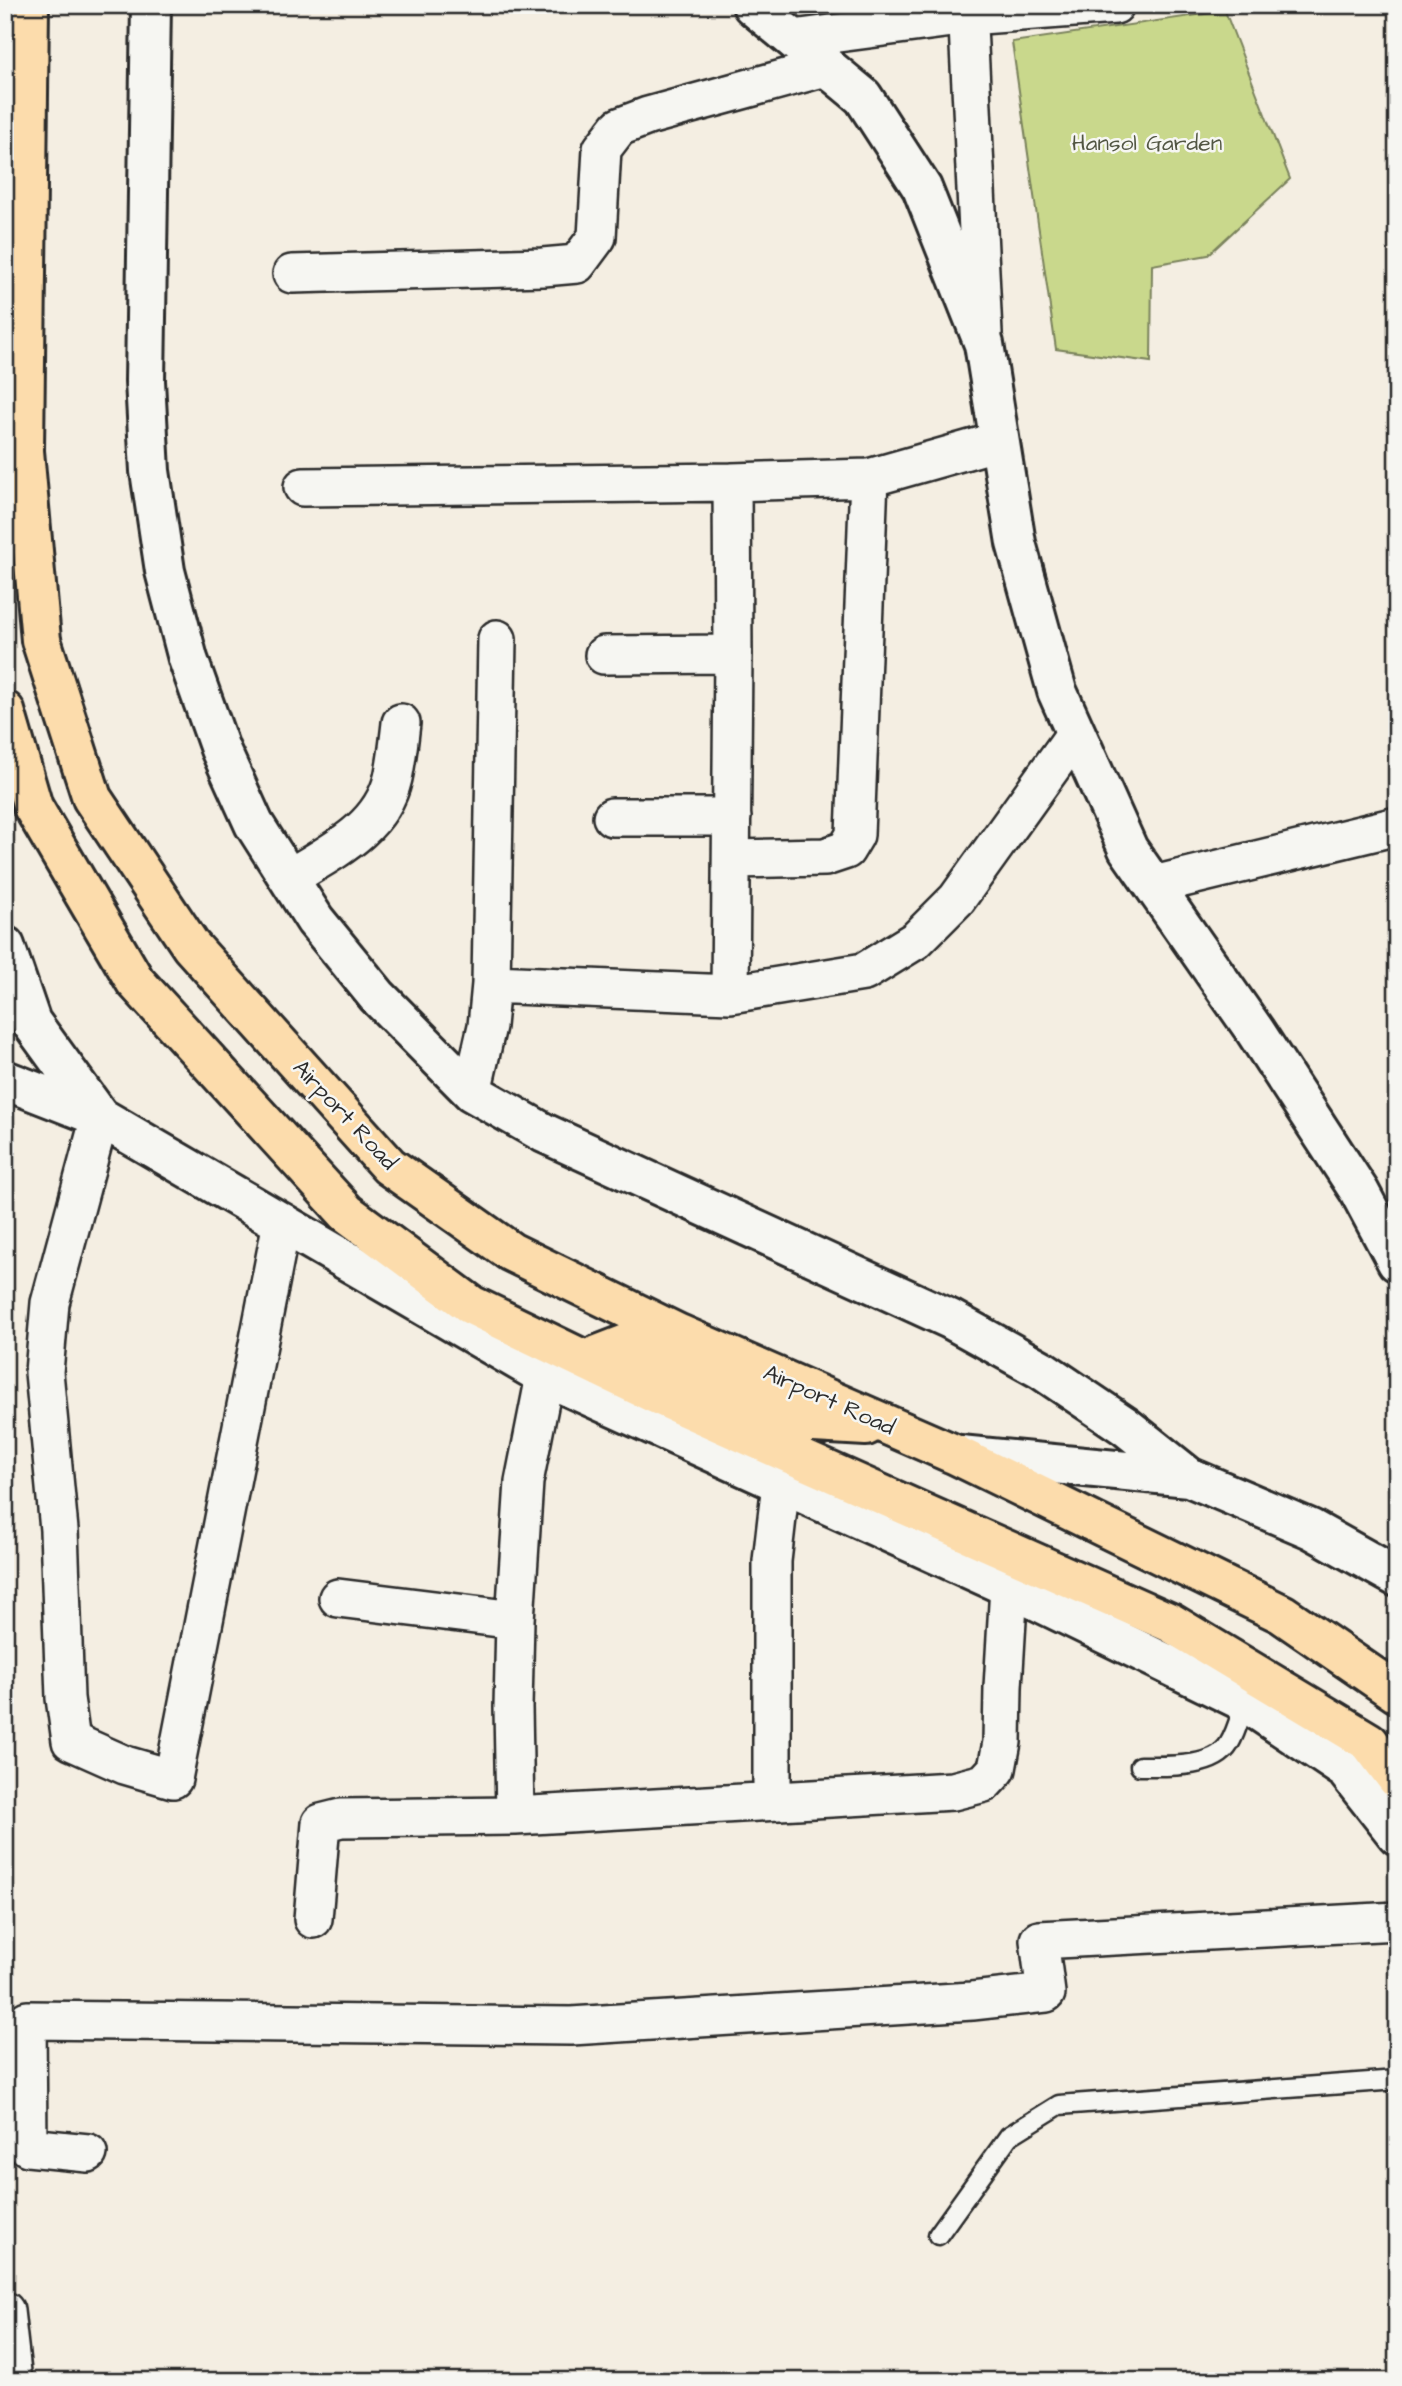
<svg xmlns="http://www.w3.org/2000/svg" width="1402" height="2386" font-family="'Architects Daughter',sans-serif">
	<style>
		.garden { fill: #c9d88c; stroke: #7a825c; stroke-width: 2 }
		.lines { fill: none; stroke-linecap: round; stroke-linejoin: round }
		.lane-casing { stroke: #2b2b2b; stroke-width: 23 }
		.street-casing { stroke: #2b2b2b; stroke-width: 42 }
		.secondary-casing { stroke: #2b2b2b; stroke-width: 44 }
		.primary-casing { stroke: #2b2b2b; stroke-width: 44 }
		.lane { stroke: #f6f6f2; stroke-width: 18 }
		.street { stroke: #f6f6f2; stroke-width: 37 }
		.secondary { stroke: #f6f6f2; stroke-width: 38 }
		.primary { stroke: #fcdcac; stroke-width: 38 }
		.labels { text-anchor: middle; dominant-baseline: central; stroke-width: 5; stroke-linejoin: round; paint-order: stroke }
		.park-label { font-size: 23px; fill: #525643; stroke: #f6f6f2 }
		.street-label { font-size: 23px; fill: #2b2b2b; stroke: #f6f6f2 }
	</style>
	<rect width="100%" height="100%" fill="#f4eee2"/>
	<filter id="ink" filterUnits="userSpaceOnUse"><feTurbulence type="fractalNoise" baseFrequency=".0143" numOctaves="2"/><feDisplacementMap in="SourceGraphic" scale="14" xChannelSelector="R" yChannelSelector="G"/><feConvolveMatrix kernelMatrix="1 2 1 2 8 2 1 2 1" color-interpolation-filters="sRGB"/></filter>
	<g filter="url(#ink)">
		<path class="garden" d="M1225,11L1290,179L1208,255L1152,265L1151,362L1056,349L1012,42Z"/>
		<g class="lines">
			<defs>
				<path id="lane" d="M1140,1766C1165,1766 1214,1769 1229,1744C1237,1731 1240,1716 1245,1702
					M938,2235L1009,2136L1059,2105L1397,2080"/>
				<path id="street" d="M967,5L983,333
					M793,39L967,16L1115,5
					M292,274L543,267L577,264L597,237L602,149L619,127L648,116L826,67
					M303,487L732,482
					M604,655L733,654
					M612,817H732
					M732,859L825,857L846,850L855,835L869,478
					M289,878C329,853 381,830 393,778C397,760 399,741 401,723
					M1154,885L1397,826
					M491,984L730,994L864,972L916,940L957,899L1076,733
					M730,994L733,654L732,482L869,478L999,441
					M472,1092L487,1026L491,984L497,639
					M100,1117L50,1303L44,1372L59,1530L65,1698L71,1741L125,1765L173,1779L282,1222
					M338,1598L515,1620
					M772,1801V1561L781,1483
					M515,1816L513,1707L515,1620L524,1482L545,1376
					M313,1919L321,1823L341,1818L515,1816L953,1791L984,1783L997,1769L1002,1742L1003,1687L1009,1587
					M88,2153L28,2147L27,2020L571,2026L972,2001L1046,1993L1039,1940L1397,1921
					M5,2311L13,2381"/>
				<path id="secondary" d="M151,5L145,381L150,471L165,571L188,659L220,749L254,824L315,920L377,996L472,1092L544,1133L950,1319L1042,1370L1125,1426L1189,1477
					M752,5L863,97L922,188L984,344L1016,543L1057,691L1128,849L1255,1031L1359,1191L1397,1262
					M5,946L31,1022L100,1117
					M5,1080L100,1117L545,1376L1009,1587L1245,1702L1345,1769L1397,1835
					M960,1455L1189,1477L1311,1529L1397,1577"/>
				<path id="primary" d="M29,5L24,451L41,640L92,798L191,946L389,1166L511,1252L679,1334L954,1454L1282,1614L1397,1693
					M5,711L33,807L135,981L347,1213L471,1305L653,1393L1171,1623L1369,1742L1397,1779
					M585,1360L629,1343L797,1422L866,1426"/>
			</defs>
			<use href="#lane" class="lane-casing"/>
			<use href="#street" class="street-casing"/>
			<use href="#secondary" class="secondary-casing"/>
			<use href="#primary" class="primary-casing"/>
			<use href="#lane" class="lane"/>
			<use href="#street" class="street"/>
			<use href="#secondary" class="secondary"/>
			<use href="#primary" class="primary"/>
		</g>
	</g>
	<g class="labels">
		<g class="park-label">
			<text x="1147" y="143">Hansol Garden</text>
		</g>
		<g class="street-label">
			<text transform="translate(345 1115) rotate(47)">Airport Road</text>
			<text transform="translate(829 1400) rotate(24)">Airport Road</text>
		</g>
	</g>
	<rect width="1402" height="2386" fill="none" stroke="#f6f6f2" stroke-width="28"/>
	<rect x="14" y="14" width="1374" height="2358" fill="none" stroke="#2b2b2b" stroke-width="2.5" filter="url(#ink)"/>
</svg>
